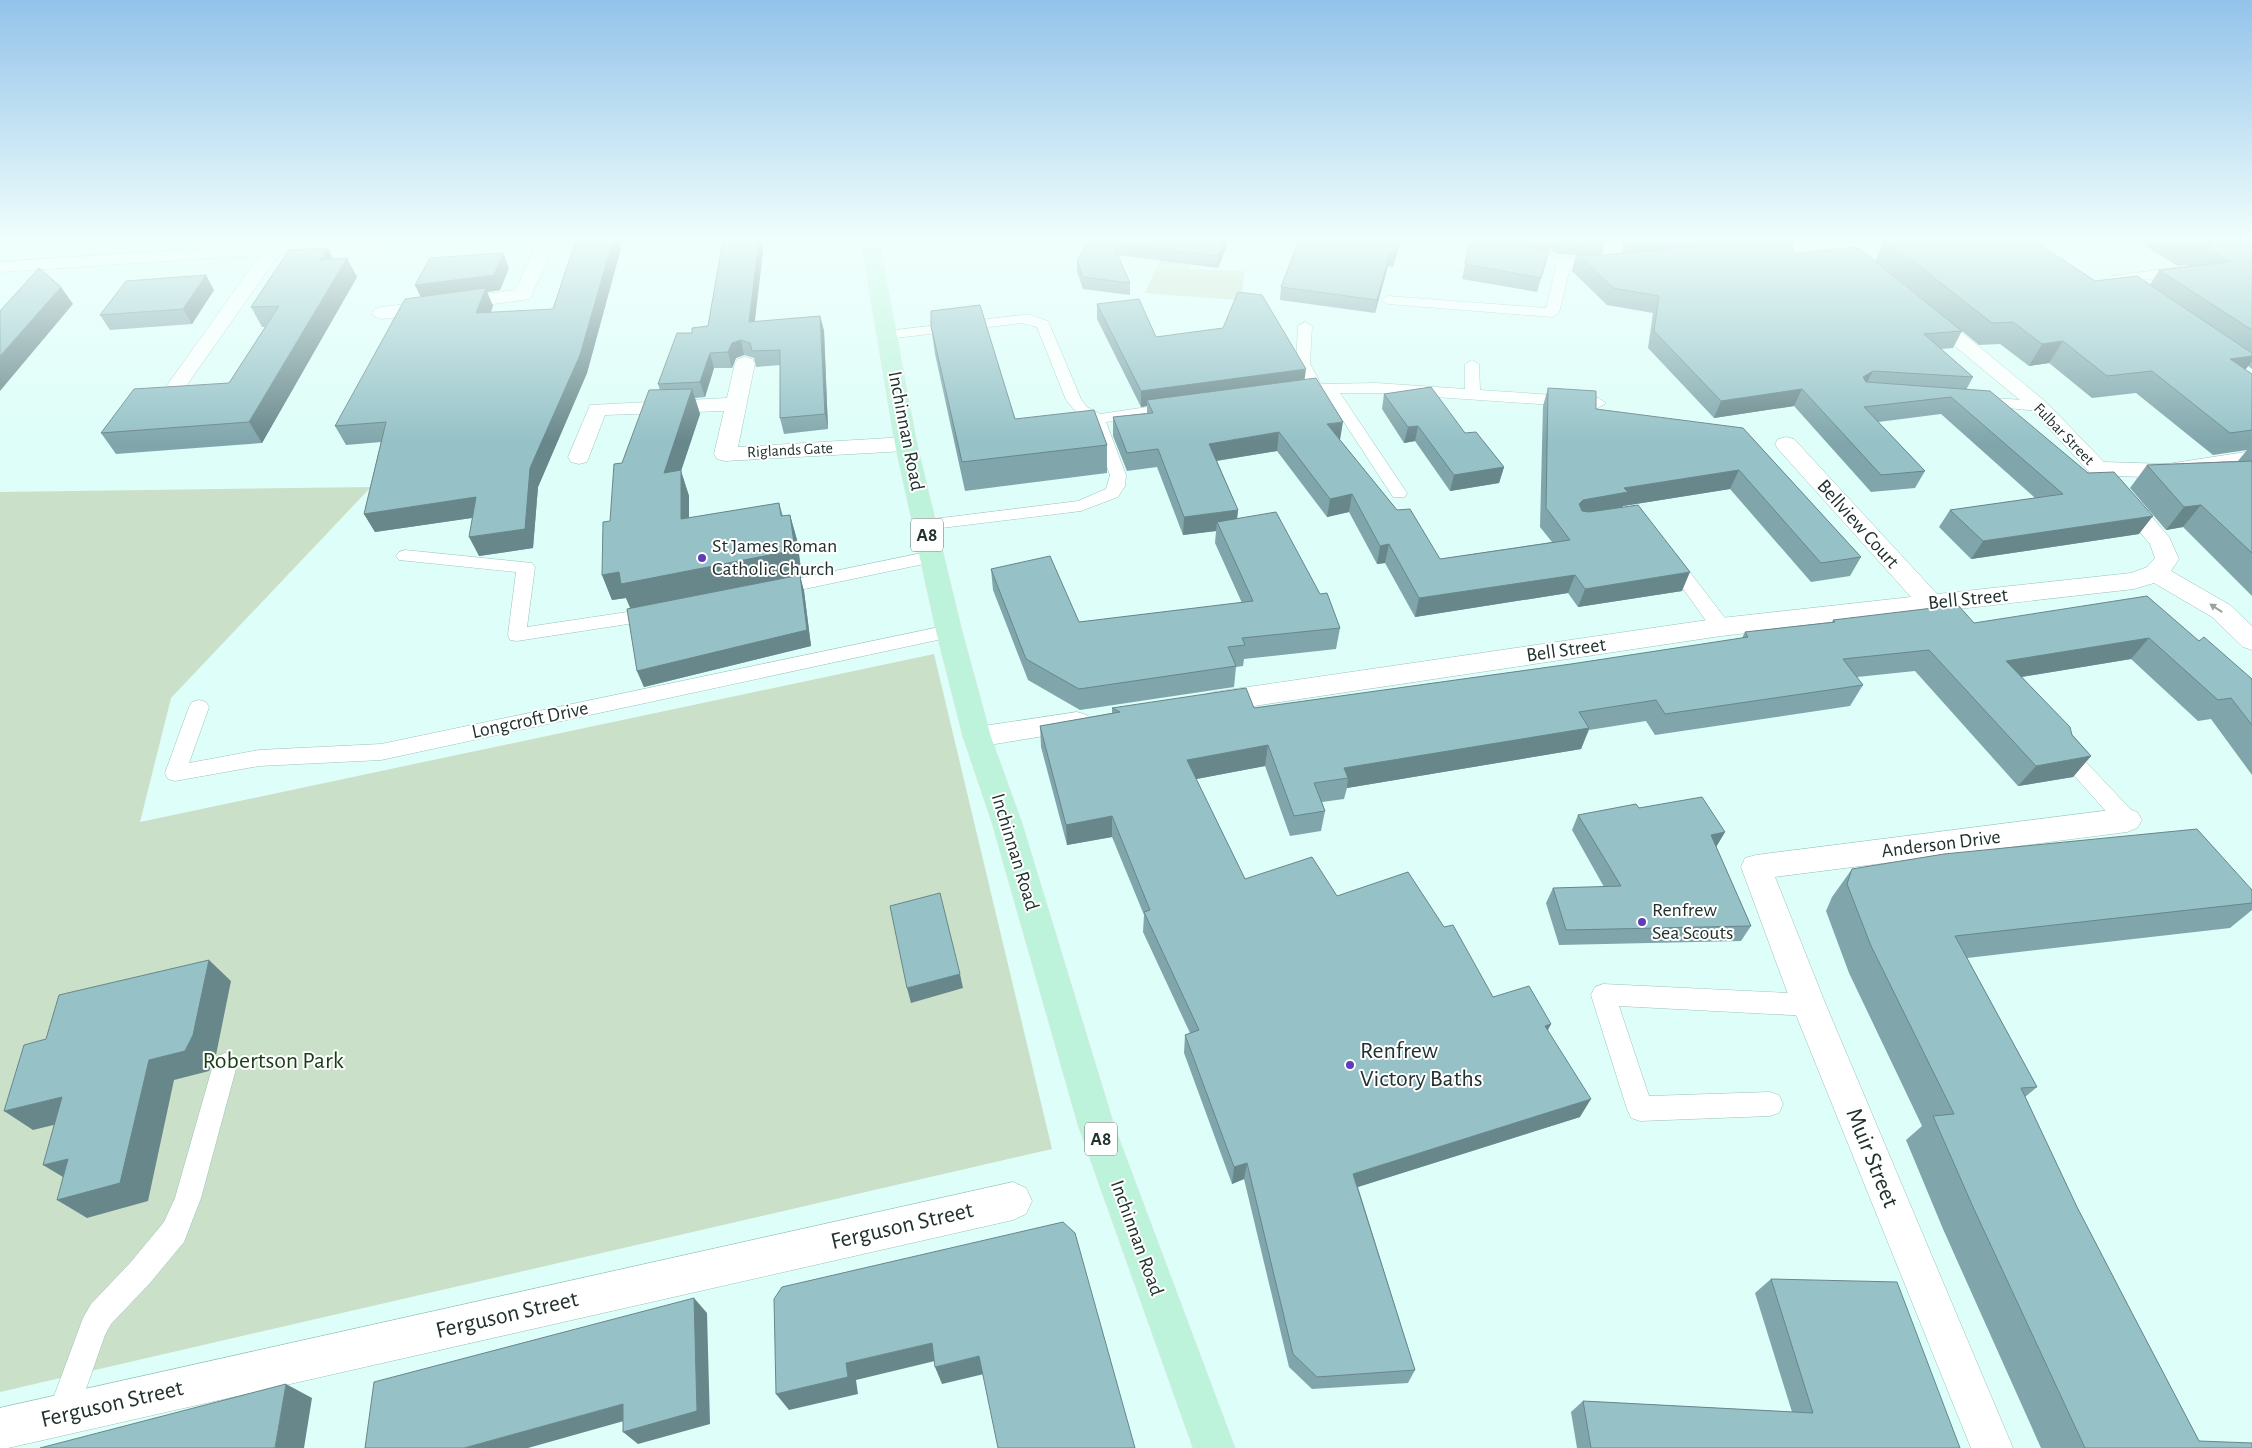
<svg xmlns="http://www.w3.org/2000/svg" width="2252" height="1448" font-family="'Alegreya Sans',sans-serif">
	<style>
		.green { fill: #cbe0c9 }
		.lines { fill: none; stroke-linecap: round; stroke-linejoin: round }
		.service-casing { stroke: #9bc2bc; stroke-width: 1 }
		.minor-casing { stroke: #9bc2bc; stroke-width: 1 }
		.primary-casing { stroke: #e4e6e6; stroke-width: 1 }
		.service { fill: #fff; fill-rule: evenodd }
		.minor { fill: #fff; fill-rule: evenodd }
		.primary { fill: #bef3db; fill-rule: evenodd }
		.wall { fill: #80a6ab }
		.shaded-wall { fill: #68878b }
		.building { fill: #95c1c7; stroke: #68878b }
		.oneway { fill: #9ba2a1 }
		.poi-dot { fill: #5d3eb6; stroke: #fff; stroke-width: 2 }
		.labels { text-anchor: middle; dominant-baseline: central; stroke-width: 4; stroke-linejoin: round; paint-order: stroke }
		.far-street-label { font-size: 16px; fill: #21312e; stroke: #fff }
		.shield { fill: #fff; stroke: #646f6d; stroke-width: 1 }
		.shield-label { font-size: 19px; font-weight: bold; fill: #21312e }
		.street-label { font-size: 20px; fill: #21312e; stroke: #fff }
		.poi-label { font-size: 20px; fill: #21312e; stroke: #fff; text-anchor: start }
		.near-poi-label { font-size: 24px; fill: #21312e; stroke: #fff; text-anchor: start }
		.near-park-label { font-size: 24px; fill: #183e18; stroke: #fff }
		.near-street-label { font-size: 24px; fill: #21312e; stroke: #fff }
	</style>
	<rect width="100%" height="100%" fill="#defef9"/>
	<path class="green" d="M1160,260L1190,263L1189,269L1244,271L1242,296L1236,300L1145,293Z
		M371,487L171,698L140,822L934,654L1052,1149L0,1392V492Z"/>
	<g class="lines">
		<defs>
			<path id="service" d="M1564,259L1571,263L1559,313L1552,317L1388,304L1381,300L1388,296L1546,308L1557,263Z
				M2182,267L2189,271L2187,274L2112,284L2105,280L2112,276Z
				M1022,315H1030L1048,321L1081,399L1087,407L1100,414L1174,403L1182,408L1174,413L1106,422L1126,475L1125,486L1118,497L1081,511L925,530L919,529L916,525L919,521L925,520L1078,501L1106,489L1110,475L1090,421L1077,413L1066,400L1037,327L1022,323L887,339L880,335L887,331Z
				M1305,322L1312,326L1310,364L1321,384L1376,383L1465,389V364L1472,360L1479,364L1480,390L1598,398L1606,403L1598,408L1376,393H1340L1407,493L1405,497H1393L1325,393L1295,397L1287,392L1290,389L1307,386L1296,364L1298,326Z
				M1978,397L2039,401L2047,406L2039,411L1973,405L1970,402L1973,399Z
				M405,550L532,563L535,567L527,627L654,608L661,610L663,614L661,618L654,620L517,641L510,640L508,635L516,572L399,560L396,556L399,552Z
				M932,551L938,553L941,557L938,561L776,595L770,593L767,589L770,585L776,583Z
				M1670,552L1676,554L1728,622L1730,627L1728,632L1721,633L1714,632L1664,562L1661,558L1664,554Z
				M949,625L956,626L958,631L956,636L381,760L259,766L175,781L168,779L165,773L189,707L192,702L199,700L206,702L209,707L189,763L259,750L381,744Z
				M2063,742L2070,745L2135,814L2138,820L2135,826L2127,829L2119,826L2056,755L2053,750L2056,745Z
				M1603,984L1809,994L1818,997L1821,1005L1818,1013L1809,1016L1619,1006L1649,1096L1770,1092L1779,1095L1783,1104L1779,1113L1770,1116L1640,1121L1631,1118L1627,1109L1591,995L1595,987Z
				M225,1053L234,1057L237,1065L201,1198L184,1242L150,1283L111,1324L105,1335L73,1426L62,1430L51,1426L47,1415L83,1318L91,1304L130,1263L164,1222L175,1198L213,1065L216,1057Z"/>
			<path id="minor" d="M325,240H422L419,244L413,245L279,254L182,392L175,394L168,392L165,388L260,255L0,272V262Z
				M538,240H556L530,299L382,319L375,317L372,313L375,309L382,307L516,290Z
				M1436,240H1475L1564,258H1603V240H1621V264L1618,268L1612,269L1564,268L1445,245L1439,244Z
				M1799,240H1847L1883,271L1881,275H1867L1834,248L1756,255L1750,254L1747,250L1750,246L1756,245Z
				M1929,309L1936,311L2046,402L2104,462L2167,464L2252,451V465L2167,478L2117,476L2169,537L2179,559L2171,571L2230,605L2252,626V650L2243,647L2212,617L2154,583L2134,589L1721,636L1214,712L1204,709L1200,702L1204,695L1214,692L1721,618L1911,597L1778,449L1775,444L1778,439L1786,437L1794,439L1937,594L2131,573L2147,567L2155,558L2150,544L2090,473L2032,410L1922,319L1919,315L1922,311Z
				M745,357L752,359L755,363L738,447L906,437L914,439L917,444L914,449L906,451L725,461L717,459L714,454L724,411L605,415L587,462L579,464L571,462L568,457L590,405L727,398L735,363L738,359Z
				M1077,712L1087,715L1091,722L1087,729L977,747L967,744L963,737L967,730L977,727Z
				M2127,808L2137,812L2142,820L2137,828L2127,832L1775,877L1826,1005L2013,1448H1971L1792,1005L1741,867L1745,858L1756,855Z
				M1013,1182L1026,1188L1032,1201L1026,1214L1013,1220L8,1448H0V1408Z"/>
			<path id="primary" d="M861,240H879L917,444L962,631L991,737L1022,823L1114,1125L1235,1448H1193L1078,1125L992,823L963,737L936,631L895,444Z"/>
		</defs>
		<use href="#service" class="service-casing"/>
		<use href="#minor" class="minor-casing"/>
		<use href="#primary" class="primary-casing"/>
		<use href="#service" class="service"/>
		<use href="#minor" class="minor"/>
		<use href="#primary" class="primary"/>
	</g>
	<path class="wall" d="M576,240H619L621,248L587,373L538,487L533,548L479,556L472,518L375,532L364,514L381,442L346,445L335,426L421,297L415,285L509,268L500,290L487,292L493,306L491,312L553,309Z
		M723,240H760L763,252L754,322L820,316L824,331L828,429L784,434L780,418V365L756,367L754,358L744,355L736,358L732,368H714L705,397L695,398L700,414L681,471L689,496V518L779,503L783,516L790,515L797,540L802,576H800L804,591L811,646L644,687L637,671L630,608L626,598L612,600L602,575L610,521L622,463L660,390L658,384L692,333L708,326Z
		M1089,240H1229L1218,268L1118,255L1130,283V295L1083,289L1077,272V261Z
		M1299,240H1400L1393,267L1388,266L1375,313L1280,300L1281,287Z
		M1470,240H1605L1602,255L1623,253L1622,240H1792L1794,254L1925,301L1875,261L1883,243L1880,240H2033L2095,281L2150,285L2159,270L2190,266L2188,265L2178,266L2135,240H2252V369L2248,366L2245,370L2252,374V596L2183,527L2166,530L2130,488L2147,465L2238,461L2247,450L2213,455L2136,393L2092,398L2049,363L2029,366L2000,344L1979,345L1962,331L1953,348L1941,349L1973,377L1966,390L2139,534L1971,559L1939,527L1950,510L2035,498L1941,414L1878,422L1925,471L1915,488L1871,492L1794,406L1714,418L1648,348L1653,313L1607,305L1572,271L1576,255L1556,254L1550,248L1537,292L1462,279Z
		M333,259L357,277L262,443L116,454L101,433L229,383L265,327H262L251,307Z
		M214,290L192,324L110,330L100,315Z
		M1097,304L1156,337L1305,380L1340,440L1397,510L1440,559L1552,542L1540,527L1543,406L1548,388L1596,409L1743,428L1861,557L1850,576L1811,582L1730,489L1623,506L1622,507L1682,591L1578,607L1568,593L1415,617L1385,563L1377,564L1349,512L1327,517L1277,451L1217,461L1238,510L1237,518L1320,594L1340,628L1336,649L1244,659L1243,666L1236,667L1234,687L1080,710L1028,680L993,590L991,569L1079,622L1242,603L1215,543L1216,531L1183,535L1157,467L1127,471L1113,436V417L1147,413V406L1141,407L1097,319Z
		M931,326L1015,419L1107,445V473L965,491L935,354Z
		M1384,394L1465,433L1504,467L1499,483L1450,491L1415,441L1404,443L1382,409Z
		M1833,620L1974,623L2199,641L2252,679V775L2211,719L2198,721L2131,659L2022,677L2091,756L2073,777L2018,786L1915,671L1857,677L1863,685L1850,706L1655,735L1646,721L1589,730L1581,749L1347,788L1344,799L1322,802L1325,811L1321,831L1290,836L1265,766L1196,779L1245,879L1337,896L1444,927L1493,997L1551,1024L1548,1030L1580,1117L1358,1187L1415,1370L1408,1383L1312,1389L1289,1367L1244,1179L1232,1184L1184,1053L1185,1035L1190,1033L1143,932L1144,915L1112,837L1067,845L1041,747L1040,726L1112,713V708H1254L1571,664L1742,638L1745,632L1832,622Z
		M1639,808L1725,832L1716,847L1751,926L1741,941L1559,945L1546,903L1553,888L1604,887L1572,830L1578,815Z
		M1852,869L2252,890V910L2230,928L1967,958L2037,1087L2025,1097L2077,1207L2132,1313L2199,1441L2252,1448H2041L1943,1229L1906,1140L1922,1126L1849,973L1826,911L1832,897Z
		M1771,1279L1960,1448H1577L1571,1412L1583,1401L1792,1412L1755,1293Z"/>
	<path class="shaded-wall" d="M613,240H619L621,248L587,373L538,487L533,548L479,556L469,537L530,468Z
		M759,240H760L763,252L753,337L749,322Z
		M1225,240H1229L1218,268V256Z
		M1399,240H1400L1393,267L1395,254Z
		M328,248L337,267L320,260Z
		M503,253L509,268L500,290L487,292L493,306L483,331L422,300L415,285Z
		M1390,253L1388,266L1375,313L1377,300Z
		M347,258L357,277L262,443L249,422Z
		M206,275L214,290L192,324L183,309Z
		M61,287L73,304L0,391V356Z
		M820,316L824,331L828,429L825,414Z
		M741,340L744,355L736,358L732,368L728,352L732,343Z
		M2063,341L2049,363L2029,366L2042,344Z
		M710,353L714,368L705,397L700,382Z
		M2252,356V361L2239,378L2230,359Z
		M1306,369L1304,384L1147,400V406L1141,407V391Z
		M1873,371L1864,388L1863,377Z
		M692,389L700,414L681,471L689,496V544L664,473Z
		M1802,389L1794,406L1714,418L1721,401Z
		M1343,422L1340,440L1327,424Z
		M1418,426L1415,441L1404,443L1408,427Z
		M1279,432L1277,451L1208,462L1209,444Z
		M1504,467L1499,483L1450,491L1454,475Z
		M1739,470L1730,489L1623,506L1621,511L1577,518L1579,504L1583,500L1624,488Z
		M1352,494L1349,512L1327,517L1330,499Z
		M476,497L485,516L375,532L364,514Z
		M2201,505L2183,527L2166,530L2184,507Z
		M1238,510L1236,528L1217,522L1216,531L1183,535L1184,517Z
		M790,515L797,540L802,576H800L804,591L811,646L644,687L637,671L631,609L626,598L612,600L602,575Z
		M2153,516L2139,534L1971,559L1983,541Z
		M1389,544L1385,563L1377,564L1380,546Z
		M1690,572L1682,591L1578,607L1585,589Z
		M1575,575L1568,593L1415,617L1419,598Z
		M2149,638L2131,659L1990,682L2006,661Z
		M1589,728L1581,749L1347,788L1348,778L1344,768Z
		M1268,745L1265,766L1186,781L1187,760Z
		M2091,756L2073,777L2018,786L2036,766Z
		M1112,816V837L1067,845L1066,825Z
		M1725,832L1716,847L1711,835Z
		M209,960L231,981L216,1055L209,1071L174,1080L148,1201L87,1218L57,1200L149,1060Z
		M960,974L963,988L911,1003L907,988Z
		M1551,1024L1541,1042L1545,1026Z
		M62,1097L90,1116L33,1130L4,1111Z
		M1591,1099L1580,1117L1348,1190L1353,1174Z
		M68,1159L73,1183L43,1165Z
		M1247,1163L1244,1179L1232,1184L1234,1167Z
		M694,1298L707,1313L710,1424L638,1444L623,1432Z
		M932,1343L939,1360L856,1380L858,1394L789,1410L776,1394L846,1363Z
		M979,1356L984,1374L942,1384L935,1367Z
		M286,1384L312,1398L304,1448H275Z
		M623,1404L638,1417L528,1448H464Z"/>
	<path class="building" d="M576,240H613L580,355L530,468L525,529L469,537L476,497L364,514L386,422L335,426L405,299L486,288L476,313L553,309Z
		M723,240H759L749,322L820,316L825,414L780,418V350L752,351L750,343L741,340L732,343L728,352L710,353L700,382L658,384L677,333H692V328L708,326Z
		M1089,240H1225L1218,256L1112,242L1130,283L1083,277L1077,261Z
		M1299,240H1399L1395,254L1390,253L1377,300L1281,287Z
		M1470,240H1490L1549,251L1541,278L1465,264Z
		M1559,240H1605V243Z
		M1765,240H1792L1794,254L1857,247L1962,331L1924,334L1973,377L1873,371L1863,377L1866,382L1990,391L2088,473L2114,472L2153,516L1983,541L1950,510L2063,494L1951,397L1864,407L1925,471L1881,475L1802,389L1721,401L1654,331L1659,296L1613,288L1577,254L1593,256Z
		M1886,240H2033L2095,281L2137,276L2252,353V356L2230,359L2252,374V430L2230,433L2152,371L2107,376L2063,341L2042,344L2013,322L1992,323Z
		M2205,240H2252V330L2159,270L2230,262L2211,251L2213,244Z
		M328,248L320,260L347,258L249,422L101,433L134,389L229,383L279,306L251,307L289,250Z
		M503,253L494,275L415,285L430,258Z
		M39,268L61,287L0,356V311Z
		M206,275L183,309L100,315L126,281Z
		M1238,292L1262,295L1306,369L1141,391L1097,304L1139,299L1156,337L1223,328Z
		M980,305L1015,419L1094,410L1107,445L962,462L931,326V311Z
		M1316,378L1343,422L1327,424L1397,510L1410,509L1440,559L1570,540L1546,508L1548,388L1596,391V409L1743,428L1861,557L1821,563L1739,470L1624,488L1628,492L1583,500L1579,504L1582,511L1589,512L1638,505L1690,572L1585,589L1575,575L1419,598L1389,544L1380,546L1352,494L1330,499L1279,432L1209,444L1238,510L1184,517L1158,449L1127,453L1113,417L1153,413L1147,400Z
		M1431,387L1465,433L1476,432L1504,467L1454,475L1418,426L1408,427L1384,394Z
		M692,389L664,473L681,470V519L779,503L781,516L790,515L795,550L621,584L619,572L602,575L603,522L610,521L614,464L622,463L649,390Z
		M2252,461V553L2201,505L2184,507L2147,465Z
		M1276,512L1320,594L1327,593L1340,628L1242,638L1245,645L1228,647L1236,666L1079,689L1026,659L991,569L1050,556L1079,622L1253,601L1217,522Z
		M800,575L807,630L637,671L627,609Z
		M2147,596L2199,641L2204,637L2252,679V725L2231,698L2218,700L2149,638L2006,661L2070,727L2072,735L2091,756L2036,766L1929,650L1843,659L1863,685L1665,714L1656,700L1579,712L1589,728L1344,768L1348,778L1314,783L1325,811L1294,816L1268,745L1187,760L1245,879L1312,857L1337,896L1408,872L1444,927L1453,925L1493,997L1529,986L1551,1024L1545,1026L1591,1099L1353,1174L1415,1370L1317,1377L1293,1354L1247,1163L1234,1167L1185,1035L1199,1030L1144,912L1150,910L1112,816L1066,825L1040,726L1120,712L1112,708L1246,688L1254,708L1571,664L1748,637L1745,632L1835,622L1833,620L1958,605L1974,623Z
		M1702,797L1725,832L1711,835L1751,926L1566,930L1553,888L1621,886L1578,815L1636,804L1639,808Z
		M2197,829L2252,890V903L1955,936L2037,1087L2021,1088L2077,1207L2132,1313L2199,1441L2252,1443V1448H2085L1973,1207L1933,1116L1954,1114L1871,946L1847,884L1852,869L1944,854Z
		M940,893L960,974L907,988L890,906Z
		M209,960L193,1035L185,1051L149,1060L120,1183L57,1200L68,1159L43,1165L62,1097L4,1111L24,1045L46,1039L59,995Z
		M1063,1222L1075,1233L1135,1448H998L979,1356L935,1367L932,1343L846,1363L848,1377L776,1394L774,1299L782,1287Z
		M1771,1279L1897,1282L1960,1448H1591L1583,1401L1813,1413Z
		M694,1298L697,1411L623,1432V1404L464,1448H365L374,1382Z
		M286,1384L275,1448H40Z"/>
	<defs><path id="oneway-solid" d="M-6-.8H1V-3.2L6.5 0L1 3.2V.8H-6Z" transform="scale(1.25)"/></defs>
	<use class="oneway" href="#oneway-solid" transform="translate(2216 608) rotate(-147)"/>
	<linearGradient id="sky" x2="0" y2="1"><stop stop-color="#93c3ea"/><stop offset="0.54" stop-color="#f0fffc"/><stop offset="1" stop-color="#f0fffc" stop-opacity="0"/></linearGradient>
	<rect width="2252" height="443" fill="url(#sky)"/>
	<g class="poi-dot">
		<circle cx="702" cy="558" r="5"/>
		<circle cx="1642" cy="922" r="5"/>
		<circle cx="1350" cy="1065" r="5"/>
	</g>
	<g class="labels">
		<g class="far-street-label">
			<text transform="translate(2064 434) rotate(46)">Fulbar Street</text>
			<text transform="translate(790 450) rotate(-3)">Riglands Gate</text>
		</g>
		<g class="shield">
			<rect x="911" y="518.5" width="32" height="33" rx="4"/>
			<rect x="1085" y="1122.5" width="32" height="33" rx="4"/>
		</g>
		<g class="shield-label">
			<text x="927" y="535">A8</text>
			<text x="1101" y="1139">A8</text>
		</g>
		<g class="street-label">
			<text transform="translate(906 431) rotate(79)">Inchinnan Road</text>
			<text transform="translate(1858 524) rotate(48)">Bellview Court</text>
			<text transform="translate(1968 599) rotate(-6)">Bell Street</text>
			<text transform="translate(1566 650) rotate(-8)">Bell Street</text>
			<text transform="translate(530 720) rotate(-12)">Longcroft Drive</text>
			<text transform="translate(1941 844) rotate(-7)">Anderson Drive</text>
			<text transform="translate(1015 852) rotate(73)">Inchinnan Road</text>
			<text transform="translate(1137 1238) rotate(70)">Inchinnan Road</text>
		</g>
		<g class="poi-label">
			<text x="712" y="546">St James Roman<tspan x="712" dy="23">Catholic Church</tspan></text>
			<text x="1652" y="910">Renfrew<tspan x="1652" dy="23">Sea Scouts</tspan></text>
		</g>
		<g class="near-poi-label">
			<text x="1360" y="1051">Renfrew<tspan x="1360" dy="28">Victory Baths</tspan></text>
		</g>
		<g class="near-park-label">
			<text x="273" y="1061">Robertson Park</text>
		</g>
		<g class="near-street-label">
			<text transform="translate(1872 1158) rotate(68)">Muir Street</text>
			<text transform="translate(902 1226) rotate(-13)">Ferguson Street</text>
			<text transform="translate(507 1315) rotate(-13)">Ferguson Street</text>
			<text transform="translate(112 1404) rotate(-13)">Ferguson Street</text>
		</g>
	</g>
</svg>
